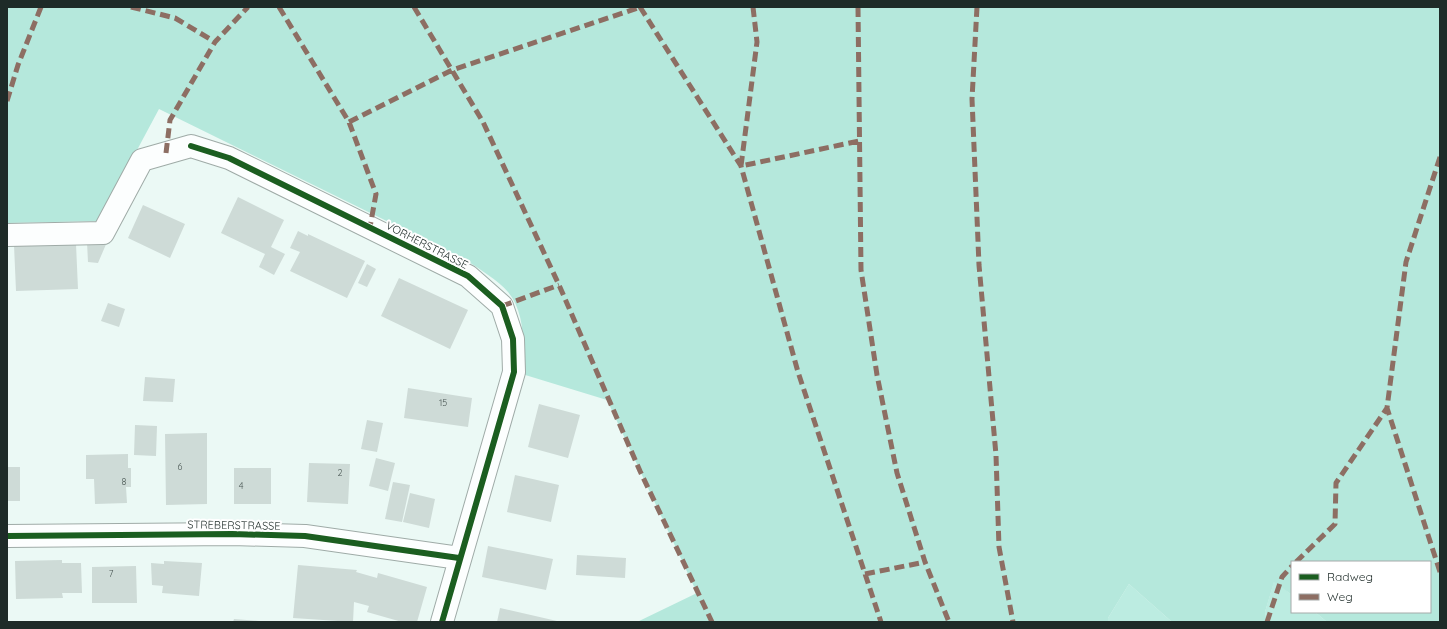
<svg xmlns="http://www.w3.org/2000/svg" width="1447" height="629" font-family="Quicksand,sans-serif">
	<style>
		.green { fill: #bcece1 }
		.forest { fill: #b5e8dc }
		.building { fill: #cedbd7 }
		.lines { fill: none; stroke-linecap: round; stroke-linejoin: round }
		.minor-casing { stroke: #9faba7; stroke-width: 24 }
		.minor { stroke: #fcfefe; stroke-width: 22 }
		.quiet { stroke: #8d6e63; stroke-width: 5; stroke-dasharray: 10 5; stroke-linecap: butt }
		.cycleway-casing { stroke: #fff; stroke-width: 8 }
		.cycleway { stroke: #1b5e20; stroke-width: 6 }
		.labels { text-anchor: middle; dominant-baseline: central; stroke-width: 4; stroke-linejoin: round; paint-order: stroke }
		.number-label { font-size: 9px; fill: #4a5754 }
		.street-label { font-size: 11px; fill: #1e2b28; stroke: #fff }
	</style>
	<rect width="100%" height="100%" fill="#ebf9f5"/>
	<path class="green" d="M1274,581L1292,595V612H1315L1327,622H1267L1265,612Z
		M1129,584L1172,622H1108V618Z"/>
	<path class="forest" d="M7,7H1440V622H1327L1315,612H1430V562H1292V595L1274,582L1265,612L1267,622H1172L1129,584L1108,618V622H637L697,593L607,400L522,374C524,349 526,313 508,292C498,280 479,269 466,260L159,109L99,221L7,223Z"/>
	<path class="building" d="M238,197L284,220L271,247L285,254L274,275L259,267L265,254L221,233Z
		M143,205L185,224L170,258L128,238Z
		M298,231L308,236V234L365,261L347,298L290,271L300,252L290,248Z
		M87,242H107L98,263L88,262Z
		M76,244L78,289L16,291L14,245Z
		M367,264L376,269L367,287L358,283Z
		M399,278L468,310L450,349L381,316Z
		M108,303L125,309L119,327L101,321Z
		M145,377L175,379L173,402L143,401Z
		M408,388L472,398L468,427L404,418Z
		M539,404L580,415L568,458L528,447Z
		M367,420L383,423L377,452L361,449Z
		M135,425L157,426L156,456L134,455Z
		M207,433V504L166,505L165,434Z
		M128,454V468H131V487H126L127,503L95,504L94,479H86V455Z
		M376,458L395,463L388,491L369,486Z
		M309,463L350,464L348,504L307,502Z
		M7,467H20V501H7Z
		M234,468H271V504H234Z
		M515,475L559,485L551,522L507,512Z
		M393,482L410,485L402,522L385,519Z
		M410,493L435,499L429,528L403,522Z
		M488,546L553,559L546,590L482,577Z
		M577,555L626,558L625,578L576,575Z
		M62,560V563H81L82,593H62L63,598L16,599L15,561Z
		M164,561L202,563L199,596L162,593L163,586L152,585L151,563L164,564Z
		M298,565L357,570L356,572L377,578L378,573L427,587L417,622H402L367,612L369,606L354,602L353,622L293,618Z
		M136,566L137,603H92V567Z
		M500,608L557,621V622H497Z
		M234,619L259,621V622H233Z"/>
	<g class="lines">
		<defs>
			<path id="minor" d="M7,235L103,233L142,160L191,146L229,158L468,276L502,306L513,339L514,372L442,622
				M7,536L232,534L305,536L459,558"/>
		</defs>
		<use href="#minor" class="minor-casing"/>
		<use href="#minor" class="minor"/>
		<path class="quiet" d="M131,7L175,18L215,42
			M279,7L349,122L376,194L370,227
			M414,7L483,122L559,285L640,471L712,622
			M640,7L741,166L798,372L881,622
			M753,7L757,42L741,166L859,141
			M858,7L861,270L877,375L897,473L925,562L949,622
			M977,7L972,99L979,265L996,455L999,547L1013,622
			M7,101L18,65L41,7
			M349,122L452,70L641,7
			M166,153L170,120L215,42L248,7
			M1440,157L1406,262L1387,408L1440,572
			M502,306L559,285
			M1296,562L1335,524L1336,483L1387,408
			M865,574L925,562
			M1267,622L1282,577L1292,566"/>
		<defs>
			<path id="cycleway" d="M191,146L229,158L468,276L502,306L513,339L514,372L442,622
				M7,536L232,534L305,536L459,558"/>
		</defs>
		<use href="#cycleway" class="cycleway-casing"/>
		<use href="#cycleway" class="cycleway"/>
	</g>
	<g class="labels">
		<g class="number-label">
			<text x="443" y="402">15</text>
			<text x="180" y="466">6</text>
			<text x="340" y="472">2</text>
			<text x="124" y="481">8</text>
			<text x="241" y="485">4</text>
			<text x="111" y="573">7</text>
		</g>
		<g class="street-label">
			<text transform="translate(427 245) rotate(27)">VORHERSTRASSE</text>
			<text transform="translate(234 525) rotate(1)">STREBERSTRASSE</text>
		</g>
	</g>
	<rect width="1447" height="629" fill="none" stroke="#1e2b28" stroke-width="16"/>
	<rect x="1291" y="561" width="140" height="52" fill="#ffffff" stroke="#a5aaa9"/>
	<rect x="1299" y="574" width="20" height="6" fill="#1b5e20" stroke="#a5aaa9"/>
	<text x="1327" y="581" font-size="12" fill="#1e2b28">Radweg</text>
	<rect x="1299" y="594" width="20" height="6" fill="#8d6e63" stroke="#a5aaa9"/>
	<text x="1327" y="601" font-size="12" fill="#1e2b28">Weg</text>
</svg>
